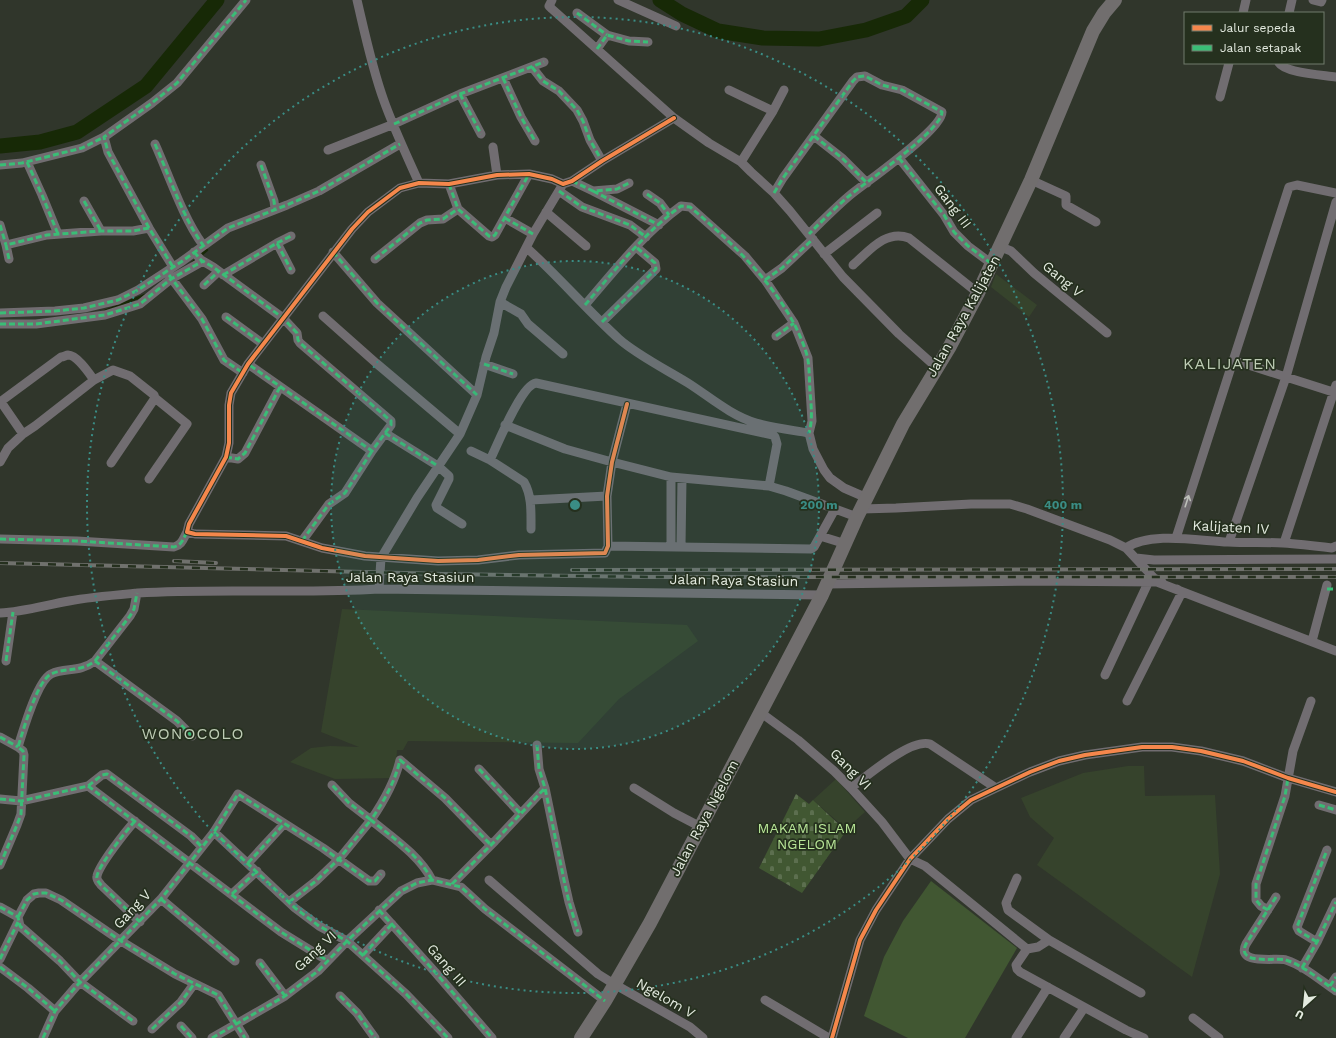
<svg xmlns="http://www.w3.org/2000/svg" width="1336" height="1038" font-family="'Work Sans',sans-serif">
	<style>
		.built { fill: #36432c }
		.grass { fill: #415732 }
		.cemetery { fill: url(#cemetery-stones) }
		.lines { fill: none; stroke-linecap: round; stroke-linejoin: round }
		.stream { stroke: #172906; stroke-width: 2.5 }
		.river { stroke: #172906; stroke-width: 15 }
		.minor { stroke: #716d71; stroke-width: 9 }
		.primary { stroke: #716e6e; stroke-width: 14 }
		.rail-casing { stroke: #70716d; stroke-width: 4 }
		.rail { stroke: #25301e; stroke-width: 2.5; stroke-dasharray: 8; stroke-linecap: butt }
		.quiet { stroke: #3abd76; stroke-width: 3; stroke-dasharray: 6 3; stroke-linecap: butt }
		.cycleway-casing { stroke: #25301e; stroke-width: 6 }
		.cycleway { stroke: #f5874c; stroke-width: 4 }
		.oneway { stroke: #bcbfb9 }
		.ring { fill: none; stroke: #3a8d85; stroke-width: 2; stroke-dasharray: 2 4 }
		.labels { text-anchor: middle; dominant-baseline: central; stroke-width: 3.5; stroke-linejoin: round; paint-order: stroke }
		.street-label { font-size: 14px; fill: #e4ebe0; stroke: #25301e }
		.park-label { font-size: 14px; fill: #b8e697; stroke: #25301e }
		.quarter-label { font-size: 16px; letter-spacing: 1px; fill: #beccb5; stroke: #25301e }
		.centre { fill: #3a8d85; stroke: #25301e; stroke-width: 2 }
		.ring-label { font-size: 12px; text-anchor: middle; font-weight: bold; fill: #3a8d85; stroke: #25301e; stroke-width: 3.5; stroke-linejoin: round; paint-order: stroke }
	</style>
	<defs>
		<pattern id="cemetery-stones" width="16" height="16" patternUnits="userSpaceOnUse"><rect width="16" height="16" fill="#415732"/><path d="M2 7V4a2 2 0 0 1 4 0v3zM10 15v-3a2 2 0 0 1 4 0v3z" fill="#5c6f4f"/></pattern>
	</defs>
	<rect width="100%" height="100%" fill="#30362b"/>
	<path class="built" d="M996,274L1037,305L1029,317L991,287Z
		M342,609L687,625L698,641L619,699L578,743L408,741L403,750H397L395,778L335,779L290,762L311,748L330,746L359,747L321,732Z
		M1128,766H1144L1145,796L1215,795L1220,874L1192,977L1037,865L1054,838L1030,817L1021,798L1083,773Z
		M836,779L865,812L846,829L813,800Z"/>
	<path class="grass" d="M931,881L1017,948L965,1038H908L864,1016L884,957L903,921Z"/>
	<path class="cemetery" d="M796,794L809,804L813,800L846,831L802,893L759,868Z"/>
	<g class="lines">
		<path class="stream" d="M192,263L207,250
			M105,311L145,295"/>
		<path class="river" d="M660,0L682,14L718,31L763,38L819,39L866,30L906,16L922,0
			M0,146L40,142L77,132L146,86L217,0"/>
		<path class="minor" d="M357,0C365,34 372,68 384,101C394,129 407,156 419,183
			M552,0L549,6L552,9L674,118L709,143L741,162L751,172L774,193L790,211L843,277L899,334L936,367
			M618,0L676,26
			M1313,0L1321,2L1322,0
			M577,13L607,35
			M1243,13L1246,0
			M1289,13L1292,0
			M597,49L607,35L629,41L648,42
			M1279,63C1285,73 1324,75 1336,77
			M532,67L543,81L559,91L577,110L583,121L590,140L602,161
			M503,78L521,117L535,141
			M729,90L773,111
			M460,94L481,134
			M1220,97L1229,63
			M814,136L842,158L867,183
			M155,144C169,175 183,218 203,245
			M493,147L497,175
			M328,150L394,124L460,94L544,62
			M899,158L944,215L954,232L968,246L992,264
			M27,162L42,195L58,234
			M741,162L773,111L784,90
			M0,165L22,163L82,148L104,137
			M261,165L274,201L275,209
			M1031,180L1066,196V205L1096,222
			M572,181L593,191L617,189L629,183
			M449,184L458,209L489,236L492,237L495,235L529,174
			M559,191L582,207L630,225L646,237
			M593,191L659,225
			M774,193L783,178L853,81L857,77L865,76L882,85L902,90L942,112C942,130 866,182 849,196C835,208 822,221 809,234
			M647,194L660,203L669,215
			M84,201L101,231
			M546,212L586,246
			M505,218L533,234
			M0,225L6,245
			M149,228L108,152L104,137L152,103L177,83L246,0
			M277,243L291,236
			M1001,247L1011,251L1034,273L1107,333
			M527,248C559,277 587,310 619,339C637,355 667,370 688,383C710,397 730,415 756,423C773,428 792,430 809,433
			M194,252L201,260L213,267L283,318L297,333L298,340L300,343L391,421V425L372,451L248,364
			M333,252L377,303L477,395
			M824,254L877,213
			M9,259L6,245L47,235L101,231H133L149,228L173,267
			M375,259L420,223L427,220L443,219L458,209
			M853,265C869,251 886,229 909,238L978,293
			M169,275L202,319L224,360L243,373
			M223,275L277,243L291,270
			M765,280L782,268L813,239
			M204,285L218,272
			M500,302L521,314L528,324L563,354
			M585,305C615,270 644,233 681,206L690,207L745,256L765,280L794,323L808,358L812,421L809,433L813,449L824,470L830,478L844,488L867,498
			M0,313L55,311L84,308L118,300L138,290L181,262L228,228L287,205L319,191L400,144
			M323,316L376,363L460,434
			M226,317L263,344
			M602,322L656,269L655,263L636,247
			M0,324H36L105,315L140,304L171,279L203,261
			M776,336L794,323
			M1233,360L1336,393
			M484,364L513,374
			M0,402L61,357C64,357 66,355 68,355C77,355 89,373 94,380
			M1,402L23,434
			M627,404L612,462L607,496L608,546L605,553L519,555L478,560L438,561L365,556L322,548L286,536L195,534L187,532L189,524L226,457L229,443V405L231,393L248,364L352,229L368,212L400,188L419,183L449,184L497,175L529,174L552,179L563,184L572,181L602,161L674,118
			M505,425L565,449L612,462L671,477L769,486L786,491L857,517
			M385,433L438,466L449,476V479L436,505L437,508L462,524
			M471,451L490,460L524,482C532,496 531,512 531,529
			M226,457L238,459L245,453L280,387
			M490,460C497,446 521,385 536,383L773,435L775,437L777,444L769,486
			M0,462L8,448L23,434L35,426L94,380L113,370L130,376L154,395L155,398L111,463
			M149,479L187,424L155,398
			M531,500L607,496
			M862,509L896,508L971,504H1010L1027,509L1110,540L1126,548L1154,578L1162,582
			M820,536L846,544
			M1176,538L1289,187L1297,185L1336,193
			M0,539L77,541L174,547C182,545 183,539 187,532
			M302,541L329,504L345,493L372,451
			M1229,542L1286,377L1336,202
			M1284,543L1336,385
			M608,546L811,549L814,547L835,509
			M671,546V477
			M681,546L682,479
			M1126,548C1150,531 1200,541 1228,542C1247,543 1265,542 1283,543C1300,544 1316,546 1332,548L1336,546
			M1136,558L1154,560L1336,559
			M827,584L1032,581L1157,582L1336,651
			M379,589L381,558L417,498L460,434L477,395L486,357L494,333L500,302L506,287L533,234L563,184
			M0,613C23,612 46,605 69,601C91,597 116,595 138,593C218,588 299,594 379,589L822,595
			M1312,641L1327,585
			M6,661L13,612
			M95,661L130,616L134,609L137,593
			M1105,675L1148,583
			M1127,701L1182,592L1177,589
			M760,712L798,740L834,771L851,788L882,822L910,859L925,866L1027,949L1016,965L1017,969L1020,972L1126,1030L1144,1038
			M0,737L18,747
			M537,745L539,769L545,788L564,880L569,902L578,932
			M479,769L520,813
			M88,786L281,932L328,961
			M634,788L674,813L699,826
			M851,788C867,776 911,738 930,744L996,788
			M0,799L21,801L88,786L102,775L107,774L191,836L202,847
			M1319,805L1336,810
			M135,821C126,831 99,865 97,876C96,880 99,882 101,885L140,922
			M214,832L295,908L319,926L347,941L406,994L448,1038
			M248,863L284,824
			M0,865L17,825L21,814L24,755L23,751L18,747C23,731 37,681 51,674C66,667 79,673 95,661L177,721L192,736
			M1017,878L1006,903L1008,910L1049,940L1141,993
			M432,880C419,855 393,838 371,820C384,801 395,782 400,760L445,798L491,845
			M489,880L598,974L614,984L690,1027L703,1038
			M452,884L495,841L545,788
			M232,894L257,871
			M1276,897L1246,944C1235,966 1278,957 1286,960C1304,966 1320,980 1336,991
			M161,899L235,961
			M289,902L316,881L339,859L371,820L349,803L332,785
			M0,907L18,917L20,926L60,961L80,982L133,1021
			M379,910L435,972L492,1038
			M1268,910L1261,906L1256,900V884L1285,796L1293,751L1311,701
			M18,917L27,900L34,894L39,893H46L61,900L121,941L175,974L218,995L245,1038
			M1317,942L1299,931L1297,927L1327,850
			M1027,949L1038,947L1049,940
			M363,955L392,924
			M0,959L18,922
			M260,963L285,996
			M0,967L28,988L55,1011
			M1302,968L1317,942L1336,902
			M1330,986L1336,977
			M340,996L357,1013L375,1038
			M765,1000L829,1038
			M1193,1018L1219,1038
			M181,1026L192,1038
			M152,1029L181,1002L194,984
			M43,1038L55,1011L80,982L161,899L214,832L238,794L323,848L369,881H375L381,874
			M212,1038L285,996L318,971L347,941L401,891L417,883L432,880L461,887L485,909L605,1001
			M832,1038L860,940L876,910L910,859L948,819L971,800L996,788L1030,772L1059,761L1085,755L1142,747H1172L1201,751L1243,761L1288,778L1336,792
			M1016,1038L1048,987
			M1064,1038L1084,1008"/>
		<path class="primary" d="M581,1038L605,1001L650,923L822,595L857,517L903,424L949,348L978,293L1031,180L1093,31L1104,13L1115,0"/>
		<defs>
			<path id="rail" d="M174,561L216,563
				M0,563L443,574L650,577H1336
				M572,570L1336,569"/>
		</defs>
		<use href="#rail" class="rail-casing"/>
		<use href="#rail" class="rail"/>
		<path class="quiet" d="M577,13L607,35
			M597,49L607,35L629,41L648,42
			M532,67L543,81L559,91L577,110L583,121L590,140L602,161
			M503,78L521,117L535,141
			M460,94L481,134
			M394,124L460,94L544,62
			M814,136L842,158L867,183
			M155,144C169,175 183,218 203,245
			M899,158L944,215L954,232L968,246L992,264
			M27,162L42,195L58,234
			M0,165L22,163L82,148L104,137
			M261,165L274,201L275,209
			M572,181L593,191L617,189L629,183
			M449,184L458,209L489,236L492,237L495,235L529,174
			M559,191L582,207L630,225L646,237
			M593,191L659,225
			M774,193L783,178L853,81L857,77L865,76L882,85L902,90L942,112C942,130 866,182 849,196C835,208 822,221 809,234
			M647,194L660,203L669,215
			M84,201L101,231
			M505,218L533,234
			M0,225L6,245
			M149,228L108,152L104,137L152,103L177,83L246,0
			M277,243L291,236
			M194,252L201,260L213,267L283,318L297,333L298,340L300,343L391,421V425L372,451L248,364
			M333,252L377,303L477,395
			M9,259L6,245L47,235L101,231H133L149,228L173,267
			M375,259L420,223L427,220L443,219L458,209
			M169,275L202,319L224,360L243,373
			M223,275L277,243L291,270
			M765,280L782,268L813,239
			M204,285L218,272
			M585,305C615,270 644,233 681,206L690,207C734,244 788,295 806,352C810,364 809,378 810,391C811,405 813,419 809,433
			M0,313L55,311L84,308L118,300L138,290L181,262L228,228L287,205L319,191L400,144
			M226,317L263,344
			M602,322L656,269L655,263L636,247
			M0,324H36L105,315L140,304L171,279L203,261
			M776,336L794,323
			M484,364L513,374
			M385,433L438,466
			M226,457L238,459L245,453L280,387
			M0,539L77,541L174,547C182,545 183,539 187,532
			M302,541L329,504L345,493L372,451
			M1327,589H1336
			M6,661L13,612
			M95,661L130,616L134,609L137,593
			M0,737L18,747
			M537,745L539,769L545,788L564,880L569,902L578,932
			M479,769L520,813
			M88,786L281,932L328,961
			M0,799L21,801L88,786L102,775L107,774L191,836L202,847
			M1319,805L1336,810
			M135,821C126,831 99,865 97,876C96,880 99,882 101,885L140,922
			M214,832L295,908L319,926L347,941L406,994L448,1038
			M248,863L284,824
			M0,865L17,825L21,814L24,755L23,751L18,747C23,731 37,681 51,674C66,667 79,673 95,661L177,721L192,736
			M432,880C419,855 393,838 371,820C384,801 395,782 400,760L445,798L491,845
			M452,884L495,841L545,788
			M232,894L257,871
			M1276,897L1246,944C1235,966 1278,957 1286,960C1304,966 1320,980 1336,991
			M161,899L235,961
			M289,902L316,881L339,859L371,820L349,803L332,785
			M0,907L18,917L20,926L60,961L80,982L133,1021
			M379,910L435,972L492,1038
			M1268,910L1261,906L1256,900V884L1285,796L1288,778
			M18,917L27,900L34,894L39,893H46L61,900L121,941L175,974L218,995L245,1038
			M1317,942L1299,931L1297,927L1327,850
			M363,955L392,924
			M0,959L18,922
			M260,963L285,996
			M0,967L28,988L55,1011
			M1302,968L1317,942L1336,902
			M1330,986L1336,977
			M340,996L357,1013L375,1038
			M181,1026L192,1038
			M152,1029L181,1002L194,984
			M43,1038L55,1011L80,982L161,899L214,832L238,794L323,848L369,881H375L381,874
			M212,1038L285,996L318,971L347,941L401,891L417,883L432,880L461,887L485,909L605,1001"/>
		<defs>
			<path id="cycleway" d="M627,404L612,462L607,496L608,546L605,553L519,555L478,560L438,561L365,556L322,548L286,536L195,534L187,532L189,524L226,457L229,443V405L231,393L248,364L352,229L368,212L400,188L419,183L449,184L497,175L529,174L552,179L563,184L572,181L602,161L674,118
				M832,1038L860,940L876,910L910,859L948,819L971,800L996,788L1030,772L1059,761L1085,755L1142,747H1172L1201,751L1243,761L1288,778L1336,792"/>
		</defs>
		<use href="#cycleway" class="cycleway-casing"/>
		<use href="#cycleway" class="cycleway"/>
	</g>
	<defs><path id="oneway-shaft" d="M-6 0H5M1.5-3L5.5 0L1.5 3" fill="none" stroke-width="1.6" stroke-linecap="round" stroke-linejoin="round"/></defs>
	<use class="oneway" href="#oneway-shaft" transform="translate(1187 501) rotate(-72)"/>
	<circle cx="575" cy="505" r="244" fill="#3a8d85" fill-opacity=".12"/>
	<g class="ring">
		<circle cx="575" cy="505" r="244"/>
		<circle cx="575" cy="505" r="488"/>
	</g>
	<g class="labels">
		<g class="street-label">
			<text transform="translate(953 206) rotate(53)">Gang III</text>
			<text transform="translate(1063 279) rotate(40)">Gang V</text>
			<text transform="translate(963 316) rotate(-61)">Jalan Raya Kalijaten</text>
			<text transform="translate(1231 527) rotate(3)">Kalijaten IV</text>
			<text x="410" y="577">Jalan Raya Stasiun</text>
			<text transform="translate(734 580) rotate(1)">Jalan Raya Stasiun</text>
			<text transform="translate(851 769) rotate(45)">Gang VI</text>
			<text transform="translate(704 818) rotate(-62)">Jalan Raya Ngelom</text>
			<text transform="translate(132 909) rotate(-47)">Gang V</text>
			<text transform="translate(315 951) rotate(-43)">Gang VI</text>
			<text transform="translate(447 965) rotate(49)">Gang III</text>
			<text transform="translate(666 998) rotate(30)">Ngelom V</text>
		</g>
		<g class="park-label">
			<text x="807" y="828">MAKAM ISLAM<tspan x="807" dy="16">NGELOM</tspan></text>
		</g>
		<g class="quarter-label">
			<text x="1230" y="363">KALIJATEN</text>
			<text x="193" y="733">WONOCOLO</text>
		</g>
	</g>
	<circle cx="575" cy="505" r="6" class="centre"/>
	<g class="ring-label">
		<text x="819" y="509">200 m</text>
		<text x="1063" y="509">400 m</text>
	</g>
	<rect x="1184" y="12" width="140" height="52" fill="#25301e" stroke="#717b6c"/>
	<rect x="1192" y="25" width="20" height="6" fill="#f5874c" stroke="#717b6c"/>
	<text x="1220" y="32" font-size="12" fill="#e4ebe0">Jalur sepeda</text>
	<rect x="1192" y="45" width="20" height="6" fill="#3abd76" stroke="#717b6c"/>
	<text x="1220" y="52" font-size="12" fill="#e4ebe0">Jalan setapak</text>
	<g transform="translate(1304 1006) rotate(207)" stroke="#25301e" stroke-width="3" paint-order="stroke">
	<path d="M0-3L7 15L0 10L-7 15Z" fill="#e4ebe0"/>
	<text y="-6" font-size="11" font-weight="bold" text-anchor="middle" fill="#e4ebe0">U</text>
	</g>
</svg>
